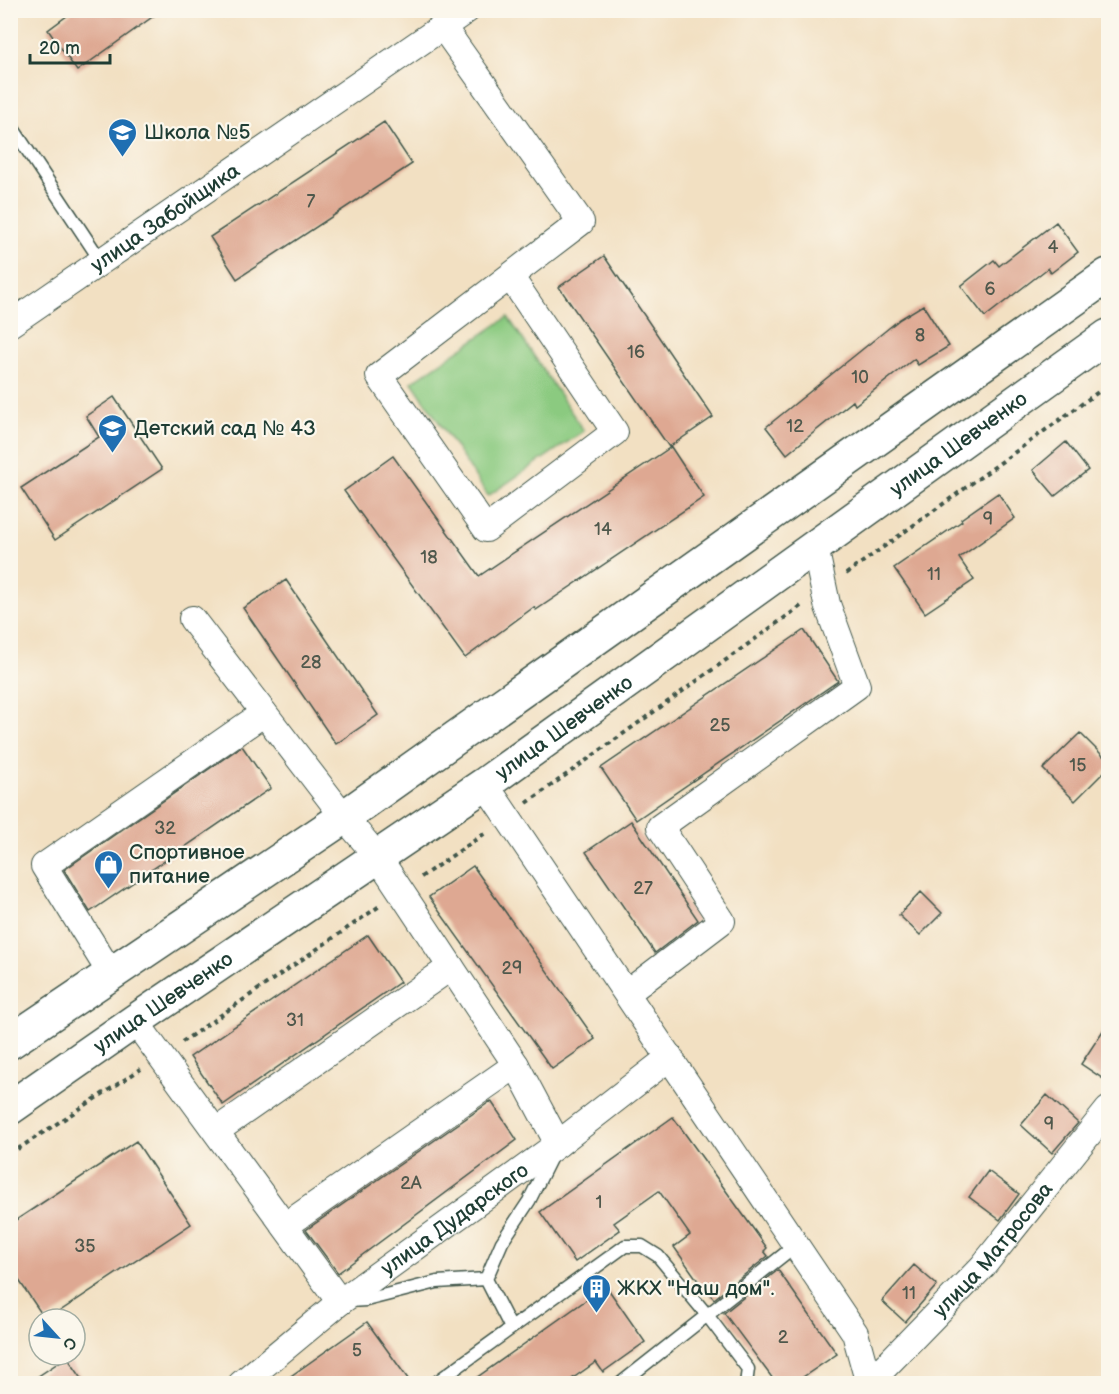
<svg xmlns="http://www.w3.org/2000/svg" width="1119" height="1394" font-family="'Balsamiq Sans',sans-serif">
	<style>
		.green { fill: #8bca80; stroke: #55845a; stroke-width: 1.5 }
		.building { fill: #dea892 }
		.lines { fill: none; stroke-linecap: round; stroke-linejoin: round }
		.lane-casing { stroke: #3f5549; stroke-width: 15 }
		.street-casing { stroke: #3f5549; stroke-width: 28 }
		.secondary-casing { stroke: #3f5549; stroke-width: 36 }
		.path { stroke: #3f5549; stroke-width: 4; stroke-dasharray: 4.5 4.5; stroke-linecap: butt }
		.lane { stroke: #fff; stroke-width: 12 }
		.street { stroke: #fff; stroke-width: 26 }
		.secondary { stroke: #fff; stroke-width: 33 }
		.labels { text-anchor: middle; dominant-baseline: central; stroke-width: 4.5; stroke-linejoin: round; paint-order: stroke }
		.number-label { font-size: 18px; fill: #4f584c }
		.poi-label { font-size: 21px; fill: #1f3d34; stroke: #fbf7ec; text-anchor: start }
		.street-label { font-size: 21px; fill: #1f3d34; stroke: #fbf7ec }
	</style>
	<rect width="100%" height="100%" fill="#fbf7ec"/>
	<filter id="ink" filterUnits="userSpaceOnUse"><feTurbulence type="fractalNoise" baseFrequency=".0167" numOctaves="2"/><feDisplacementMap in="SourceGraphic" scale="12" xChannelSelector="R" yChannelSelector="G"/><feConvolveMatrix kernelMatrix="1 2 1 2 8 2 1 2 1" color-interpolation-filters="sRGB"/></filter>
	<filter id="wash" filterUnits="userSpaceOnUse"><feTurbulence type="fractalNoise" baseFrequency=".008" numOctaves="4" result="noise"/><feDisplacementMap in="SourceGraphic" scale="24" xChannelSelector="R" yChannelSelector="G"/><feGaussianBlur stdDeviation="1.35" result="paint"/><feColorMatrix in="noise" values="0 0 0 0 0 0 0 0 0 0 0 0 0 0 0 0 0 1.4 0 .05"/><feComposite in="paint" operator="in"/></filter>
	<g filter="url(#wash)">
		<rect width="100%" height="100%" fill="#f2e0c2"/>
		<path class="green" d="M508,317L584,431L488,496L412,382Z"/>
		<g id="blocks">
			<path class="building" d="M75,10H162L77,71L48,30Z
				M384,122L412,164L237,279L210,237Z
				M1056,222L1078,252L1051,273L1048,268L985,317L961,286L994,260L999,266Z
				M604,256L713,417L669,447L559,287Z
				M923,305L949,346L918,365L914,359L855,405L853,401L787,454L766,427L900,319Z
				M114,397L162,469L55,540L21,488L99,437L86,416Z
				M1066,442L1088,470L1055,496L1033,470Z
				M671,447L704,497L536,610L534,607L465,658L344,491L393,456L479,576Z
				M998,493L1015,518L959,558L974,580L925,613L894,568L962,521L961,519Z
				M286,580L378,715L336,744L243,608Z
				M804,630L838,681L636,820L601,768Z
				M1080,733L1108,761V768L1075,801L1043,769Z
				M242,746L271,788L90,912L64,870Z
				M631,821L698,920L655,953L586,852Z
				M473,866L595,1039L552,1069L429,897Z
				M921,892L942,913L920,935L899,915Z
				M368,935L400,982L223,1105L190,1057Z
				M1108,1023V1082L1081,1064Z
				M1047,1095L1078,1123L1052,1153L1021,1125Z
				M491,1101L517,1140L338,1273L306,1230Z
				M673,1117L767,1248L764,1251L768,1256L714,1299L707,1291L706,1292L674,1247L690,1235L659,1191L614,1223L620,1230L575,1262L540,1212Z
				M136,1141L191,1224L48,1319H45L10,1267V1224Z
				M988,1171L1019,1194L1000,1220L969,1197Z
				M914,1265L937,1285L905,1322L882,1301Z
				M778,1270L837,1354L794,1383H776L724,1313Z
				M606,1286L645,1342L603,1372L596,1362L566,1383H469Z
				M367,1322L411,1383H281Z
				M67,1357L85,1383H28Z"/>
		</g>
	</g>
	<g filter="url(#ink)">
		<use href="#blocks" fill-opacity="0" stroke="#3f5549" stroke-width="1.5"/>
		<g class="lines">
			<defs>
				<path id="lane" d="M10,124L101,261
					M349,1301L366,1300L437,1282L486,1279
					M511,1328L486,1279L502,1242L529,1201L551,1157
					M434,1384L625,1246H642L658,1256L707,1315L748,1369L746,1384
					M620,1384L796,1245"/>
				<g id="street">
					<path d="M443,27L581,222L379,376L486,529L615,432L510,276"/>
					<path id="s1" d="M10,324L467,10"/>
					<path d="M192,619L344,817L378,857L516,1065L558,1144"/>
					<path d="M485,784L855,1333L869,1384"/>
					<path d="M111,974L44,866L264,713"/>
					<path d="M627,993L722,921L660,827L857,686L827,604L815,547"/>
					<path d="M135,1021L340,1302"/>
					<path d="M216,1131L451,967"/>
					<path d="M285,1226L516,1065"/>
					<path id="s2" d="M869,1383L983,1266L1108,1110"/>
					<path id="s3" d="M241,1384L340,1302L558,1144L670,1057"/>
				</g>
				<g id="secondary">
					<path d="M10,1042L344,817L1108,275"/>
					<path id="s4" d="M10,1108L135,1021L485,784L1108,336"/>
				</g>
			</defs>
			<use href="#lane" class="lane-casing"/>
			<use href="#street" class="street-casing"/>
			<use href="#secondary" class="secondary-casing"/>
			<path class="path" d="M846,574L1108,385
				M527,803L801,606
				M421,877L487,832
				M182,1042L381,905
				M10,1154L141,1069"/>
			<use href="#lane" class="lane"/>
			<use href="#street" class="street"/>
			<use href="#secondary" class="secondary"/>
		</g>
	</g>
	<defs>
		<symbol id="school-pin" viewBox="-11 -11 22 30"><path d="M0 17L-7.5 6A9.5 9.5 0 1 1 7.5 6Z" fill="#1f6fb2" stroke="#fbf7ec"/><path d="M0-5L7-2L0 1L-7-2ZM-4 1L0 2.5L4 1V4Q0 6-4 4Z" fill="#fff"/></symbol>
		<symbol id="shop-pin" viewBox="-11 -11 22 30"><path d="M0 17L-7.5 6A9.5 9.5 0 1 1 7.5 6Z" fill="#1f6fb2" stroke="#fbf7ec"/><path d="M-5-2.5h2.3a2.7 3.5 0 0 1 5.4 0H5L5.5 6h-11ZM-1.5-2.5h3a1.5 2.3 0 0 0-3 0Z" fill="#fff"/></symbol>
		<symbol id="building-pin" viewBox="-11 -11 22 30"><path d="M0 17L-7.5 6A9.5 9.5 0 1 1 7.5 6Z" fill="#1f6fb2" stroke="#fbf7ec"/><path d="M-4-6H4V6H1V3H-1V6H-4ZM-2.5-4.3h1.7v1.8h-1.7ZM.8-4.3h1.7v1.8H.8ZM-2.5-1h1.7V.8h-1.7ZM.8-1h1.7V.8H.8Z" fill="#fff"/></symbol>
	</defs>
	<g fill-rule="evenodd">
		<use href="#school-pin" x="106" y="116" width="33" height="45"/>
		<use href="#school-pin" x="96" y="412" width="33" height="45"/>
		<use href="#shop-pin" x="92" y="848" width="33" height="45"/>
		<use href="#building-pin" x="580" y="1272" width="33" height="45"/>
	</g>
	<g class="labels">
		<g class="number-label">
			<text x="311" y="201">7</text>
			<text x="1053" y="247">4</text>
			<text x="990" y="289">6</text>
			<text x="920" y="335">8</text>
			<text x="636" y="352">16</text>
			<text x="860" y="377">10</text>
			<text x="795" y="426">12</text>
			<text x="988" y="519">9</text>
			<text x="603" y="529">14</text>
			<text x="429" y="557">18</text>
			<text x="934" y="574">11</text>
			<text x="311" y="662">28</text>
			<text x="720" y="725">25</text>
			<text x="1078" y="765">15</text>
			<text x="165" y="828">32</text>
			<text x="643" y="888">27</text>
			<text x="512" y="968">29</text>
			<text x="295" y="1020">31</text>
			<text x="1049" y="1124">9</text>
			<text x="411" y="1183">2А</text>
			<text x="599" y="1202">1</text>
			<text x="85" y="1246">35</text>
			<text x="909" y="1293">11</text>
			<text x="783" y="1337">2</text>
			<text x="357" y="1350">5</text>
		</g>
		<g class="poi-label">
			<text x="144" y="132">Школа №5</text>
			<text x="134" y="428">Детский сад № 43</text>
			<text x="129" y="852">Спортивное<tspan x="129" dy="24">питание</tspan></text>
			<text x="617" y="1288">ЖКХ "Наш дом".</text>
		</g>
		<g class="street-label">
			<text stroke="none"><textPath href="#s1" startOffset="188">улица Забойщика</textPath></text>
			<text stroke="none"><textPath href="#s4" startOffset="1158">улица Шевченко</textPath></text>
			<text stroke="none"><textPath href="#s4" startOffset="672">улица Шевченко</textPath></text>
			<text stroke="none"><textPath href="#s4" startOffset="186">улица Шевченко</textPath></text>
			<text stroke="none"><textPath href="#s3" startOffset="270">улица Дударского</textPath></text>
			<text stroke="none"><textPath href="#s2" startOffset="182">улица Матросова</textPath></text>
		</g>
	</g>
	<rect width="1119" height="1394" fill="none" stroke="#fbf7ec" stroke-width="36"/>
	<g transform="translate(57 1337) rotate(117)"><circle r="28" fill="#fbf7ec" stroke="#a3ada2" stroke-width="1.5"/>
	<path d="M0-4.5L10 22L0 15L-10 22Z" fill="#1f6fb2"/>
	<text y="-9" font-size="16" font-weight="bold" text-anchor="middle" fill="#1f3d34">С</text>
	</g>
	<path d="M30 54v9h80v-9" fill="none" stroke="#1f3d34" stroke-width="3"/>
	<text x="39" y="54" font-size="18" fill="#1f3d34" stroke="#fbf7ec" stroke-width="4.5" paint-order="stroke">20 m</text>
</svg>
